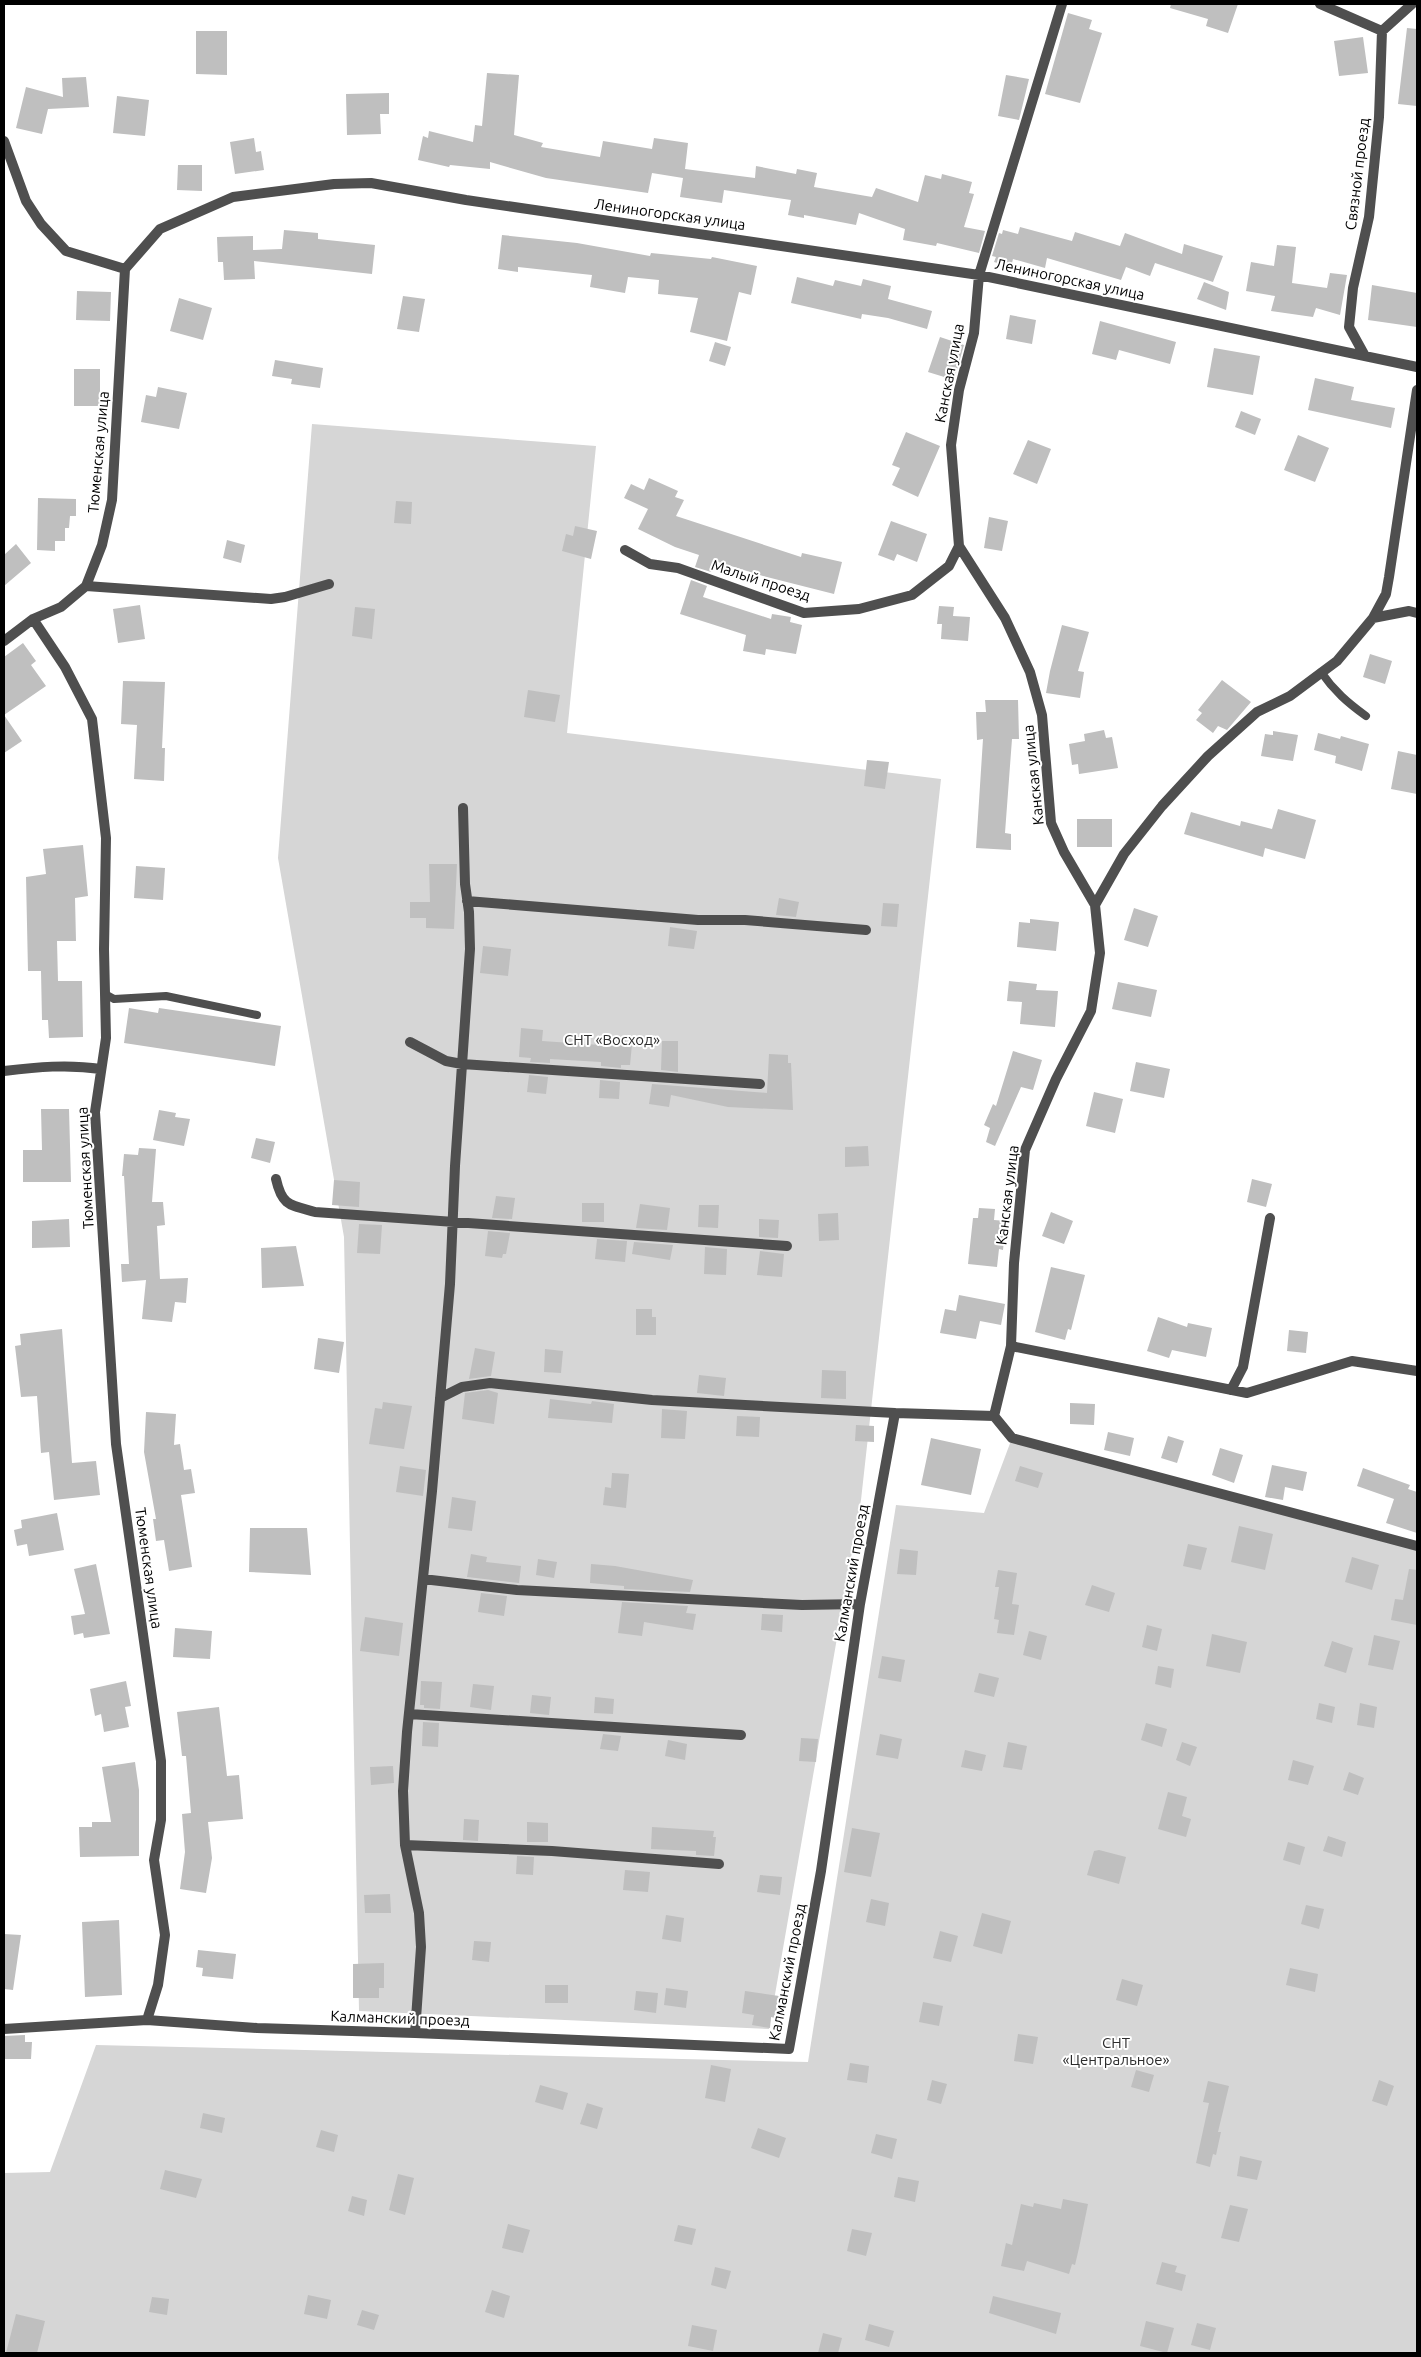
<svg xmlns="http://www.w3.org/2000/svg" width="1421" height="2357" font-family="Ubuntu,sans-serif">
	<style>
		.green { fill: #d6d6d6 }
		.building { fill: #bfbfbf }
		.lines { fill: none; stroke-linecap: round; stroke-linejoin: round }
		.service { stroke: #4f4f4f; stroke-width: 8 }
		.minor { stroke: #4f4f4f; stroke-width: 10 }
		.labels { text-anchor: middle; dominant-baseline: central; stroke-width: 4; stroke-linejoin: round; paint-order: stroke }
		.street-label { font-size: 15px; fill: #000; stroke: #fff }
		.park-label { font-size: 15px; fill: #2d2d2d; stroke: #fff }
	</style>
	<rect width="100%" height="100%" fill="#fff"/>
	<path class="green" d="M312,424L596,446L567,733L941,779L861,1500L769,2029L359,2011L344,1237L278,858Z
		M1012,1438L1417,1546V2353H4V2173L50,2172L96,2045L808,2062L896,1505L984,1513Z"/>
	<path class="building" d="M1171,4H1238L1228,33L1206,26L1208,19L1170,8Z
		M1068,13L1092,20L1089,29L1102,33L1080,103L1045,94Z
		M1407,28L1417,29V106L1398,104Z
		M196,31H227V75L196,74Z
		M1363,37L1368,73L1339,76L1334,41Z
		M487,73L519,75L514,135L543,143L541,147L600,157L603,141L652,149L654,138L688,143L685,169L755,178L756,166L796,174L797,169L817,173L814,187L872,197L876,188L918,202L925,175L941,179L942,174L972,182L969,193L974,194L964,227L985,231L979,253L937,243L936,246L903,240L905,229L859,213L856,225L804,215V218L788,215L791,200L724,190L722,203L680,197L683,178L652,173L648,193L546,178L490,162V169L450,165L449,167L418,160L423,136L428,138L429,131L473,142L475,125L482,126Z
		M1006,75L1029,79L1019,120L998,116Z
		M86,77L89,107L48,109L42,134L16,128L26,87L63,97L62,78Z
		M389,93V114H380L381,134L347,135L346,94Z
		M117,96L149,100L145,136L113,133Z
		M254,138L256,152L261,151L264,170L235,174L230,142Z
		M178,165H202V191L177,190Z
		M1020,227L1072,241L1075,232L1120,246L1125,233L1182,254L1184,244L1223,256L1213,282L1155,263L1150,276L1126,267L1121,280L1047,258L1045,268L1013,259L1011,267L994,262L996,257L992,256L999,233L1002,234L1003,230L1018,234Z
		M284,230L318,233V239L375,245L372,274L254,261L255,279L224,280L223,262H218L217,237L253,236V250L282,249Z
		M502,235L577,243L650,256L651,253L711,259L712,257L757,266L751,295L739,292L727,341L690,332L698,298L658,294L659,280L628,277L625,293L590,287L592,275L518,267V272L498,269Z
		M1277,245L1296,247L1292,283L1327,288L1330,273L1347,275L1340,315L1316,308L1313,317L1271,311L1275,296L1246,291L1251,262L1274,266Z
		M797,277L833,286L835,280L861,286L863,279L891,286L888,299L932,311L927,329L888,318L862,314L861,319L791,303Z
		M1204,282L1229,292L1226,310L1197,299Z
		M1372,285L1417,293V327L1368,320Z
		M77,291L111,292L110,321L76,320Z
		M403,296L425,299L419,332L397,329Z
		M179,298L212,308L203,340L170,331Z
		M1010,315L1036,320L1032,344L1006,339Z
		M1100,321L1176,342L1170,364L1119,350L1116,360L1092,354Z
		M940,337L964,345L954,380L928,372Z
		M715,342L731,347L725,366L709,361Z
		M1214,348L1260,356L1253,395L1207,387Z
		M275,360L323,368L320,388L291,384L292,379L272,376Z
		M74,369H100V406H74Z
		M1315,378L1354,387L1351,400L1395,408L1391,428L1308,410Z
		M158,387L187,393L179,429L141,422L146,395L156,397Z
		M1241,411L1261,419L1255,435L1235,427Z
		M906,432L940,446L918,497L892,485L900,468L892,465Z
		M1298,435L1329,448L1315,482L1284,470Z
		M1028,440L1051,449L1037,484L1013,474Z
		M649,478L678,491L675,497L684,500L676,516L801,557L802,553L842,562L834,594L763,576L715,561L711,572L695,567L699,555L675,547L638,529L648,509L624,498L631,484L644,490Z
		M38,498L76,499V516H70L69,528H65V541H55V551L37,550Z
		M396,501L412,502L411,524L394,523Z
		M989,517L1008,521L1002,551L984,548Z
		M891,521L927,534L917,562L897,554L894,561L878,555Z
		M575,526L597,531L591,559L562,551L566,534L573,536Z
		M227,540L245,545L241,563L223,558Z
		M16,544L31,563L4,586V555Z
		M691,580L707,586L703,597L771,619L772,614L791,617L790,622L802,625L796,654L766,649L765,655L743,651L746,635L680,614Z
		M140,605L145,639L118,643L113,609Z
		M939,606L954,607L953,616L970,617L968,641L941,639L942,624H937Z
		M355,607L375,609L372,639L352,636Z
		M1062,625L1089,632L1078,671L1084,672L1080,698L1046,693L1050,671Z
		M23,643L36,661L31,665L46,686L4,715L22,741L4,753V657Z
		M1370,654L1392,661L1385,684L1363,677Z
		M1222,680L1251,702L1227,730L1218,726L1213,733L1196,720L1202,713L1198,710Z
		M123,681L165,682L162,748H165L164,781L134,779L137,725L121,724Z
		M528,690L560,695L555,722L524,717Z
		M985,700H1018L1019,739H1012L1005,833L1011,834V850L976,848L983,739L977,740L976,712H986Z
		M1104,730L1106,738L1112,737L1118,768L1079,774L1078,764L1072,765L1069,744L1085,741L1084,734Z
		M1273,731L1298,735L1293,761L1261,756L1265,734L1273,735Z
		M1318,733L1340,739L1341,736L1369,744L1362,771L1335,763L1336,756L1314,750Z
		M1398,751L1417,755V794L1391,789Z
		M867,760L889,762L885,789L864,786Z
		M1278,809L1316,820L1305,859L1265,848L1263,857L1184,834L1191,812L1240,826L1241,821L1272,829Z
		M1077,819H1112V847H1077Z
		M83,845L88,896L75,898L76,941H57L58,981H82L83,1037L49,1038L48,1020H42L41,971H28L26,877L46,874L43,849Z
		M429,864H457L454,929L426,928V918H410V902H430Z
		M136,866L165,868L163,900L134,898Z
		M779,898L799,902L796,917L776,915Z
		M883,903L899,904L897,927L881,926Z
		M1134,908L1158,916L1148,947L1124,940Z
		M1030,919L1059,922L1056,951L1017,947L1019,922L1030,923Z
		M670,927L697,931L694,949L668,946Z
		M483,946L511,949L508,976L480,973Z
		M1009,981L1037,984L1036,990L1058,991L1055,1027L1020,1024L1022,1002L1007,1001Z
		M1118,982L1157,990L1151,1017L1112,1009Z
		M129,1008L158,1013L159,1008L281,1026L275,1066L124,1043Z
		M521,1028L543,1030L542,1041L615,1046V1043L632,1044L630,1065H621V1068L601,1066V1062L550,1059V1063L530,1062L531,1058L519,1057Z
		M662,1041H678V1072L661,1070Z
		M1013,1051L1042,1060L1033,1090L1021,1087L995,1146L986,1142L990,1128L984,1125L993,1104L996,1106Z
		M769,1054L788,1055V1063H791L793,1110L728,1107L671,1095L669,1107L649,1104L652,1084L767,1093Z
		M1136,1062L1170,1069L1164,1098L1130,1091Z
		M529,1075L548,1077L546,1094L527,1092Z
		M600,1080L620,1082L619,1099L599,1098Z
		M1094,1092L1123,1099L1115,1133L1086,1126Z
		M41,1109H69L71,1182H23V1150H42Z
		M159,1110L176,1113L175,1117L190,1119L184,1146L153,1140Z
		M256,1138L275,1142L270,1163L251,1158Z
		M868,1146L869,1166L845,1167V1147Z
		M139,1148L156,1149L152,1202H163L165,1225L157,1226L160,1279L188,1278L186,1303L175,1302L172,1322L142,1319L146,1280L122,1282L121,1264H129L124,1176H122L124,1154L138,1155Z
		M1252,1179L1272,1184L1266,1207L1247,1202Z
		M334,1180L360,1182L359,1207L332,1205Z
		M496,1196L515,1198L512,1219L492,1218Z
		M582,1203H604V1222H582Z
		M640,1204L670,1208L667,1230L636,1228Z
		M699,1205H719L718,1228L698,1227Z
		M979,1208L995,1209L994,1220L1006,1221L1003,1250L999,1249L997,1267L968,1264L973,1218H978Z
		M1051,1212L1073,1221L1064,1244L1042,1236Z
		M838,1213L839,1240L819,1241L818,1214Z
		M69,1219L70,1247L32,1248V1221Z
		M759,1219L779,1220L778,1238L759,1237Z
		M359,1224L382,1225L380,1254L357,1253Z
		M488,1231L510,1233L506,1254H503L502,1258L485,1256Z
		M597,1239L627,1241L625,1262L595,1259Z
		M634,1242L673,1245L670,1260L632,1254Z
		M296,1246L304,1286L262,1288L261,1248Z
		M705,1247L727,1249L726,1275L704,1274Z
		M760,1251L784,1254L782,1277L757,1275Z
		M1051,1267L1085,1275L1071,1330L1068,1329L1065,1340L1035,1332Z
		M959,1295L1005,1304L1001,1325L980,1321L976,1339L940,1333L945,1309L956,1311Z
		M636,1309H652V1317H656V1335H636Z
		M1158,1317L1187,1327L1188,1323L1212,1328L1206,1357L1172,1350L1169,1358L1147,1351Z
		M62,1329L72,1463L96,1461L100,1495L54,1500L49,1452L41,1453L37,1396L21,1397L15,1346L21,1345L20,1334Z
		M1289,1330L1308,1332L1306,1353L1287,1351Z
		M318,1338L344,1342L339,1373L314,1369Z
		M475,1348L495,1352L491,1376L469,1379Z
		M545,1349L563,1351L561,1373L544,1372Z
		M822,1370L846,1371V1399L821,1398Z
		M699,1375L726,1378L724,1396L697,1393Z
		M488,1390L498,1393L494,1424L462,1419L465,1393Z
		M550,1399L591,1404L592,1401L614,1404L612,1423L548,1418Z
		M383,1402L412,1406L404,1449L369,1444L375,1408L382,1409Z
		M1070,1403L1095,1404L1094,1425L1070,1424Z
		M662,1409L687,1411L685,1439L661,1438Z
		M146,1412L176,1414L174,1445L180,1444L184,1470L191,1469L195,1493L181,1495L192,1567L169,1571L164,1540L156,1541L153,1519H156L144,1452Z
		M737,1416L760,1417L759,1437L736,1436Z
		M856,1425L874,1426V1442L855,1441Z
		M1108,1432L1134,1438L1130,1456L1104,1450Z
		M1168,1436L1184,1441L1177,1463L1161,1458Z
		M931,1438L981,1449L971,1495L921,1485Z
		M1220,1448L1243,1455L1234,1483L1212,1475Z
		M1272,1465L1307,1472L1303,1491L1285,1487L1283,1500L1265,1497Z
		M400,1466L426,1470L423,1496L396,1492Z
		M1020,1466L1043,1473L1038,1488L1015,1481Z
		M1363,1468L1410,1485L1408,1489L1417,1492V1533L1386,1523L1394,1499L1357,1486Z
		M612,1473L629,1474L626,1508L603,1505L605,1487L611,1488Z
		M452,1497L476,1501L472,1531L448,1528Z
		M57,1513L64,1550L29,1556L27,1544L17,1546L14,1530L22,1528L21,1520Z
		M1239,1526L1273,1534L1265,1570L1231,1562Z
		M250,1528H307L311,1575L249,1572Z
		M1188,1544L1207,1548L1201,1570L1183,1566Z
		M900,1549L918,1551L916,1575L897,1574Z
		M471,1554L487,1557L486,1562L521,1566L519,1583L467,1577Z
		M1352,1557L1379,1565L1372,1590L1345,1582Z
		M538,1559L557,1562L554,1578L536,1575Z
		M96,1564L110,1634L84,1638L83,1633L74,1635L71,1616L85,1614L74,1569Z
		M591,1564L615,1566L693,1580L690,1592L624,1589V1586L590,1583Z
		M1409,1569L1417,1570V1625L1391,1620L1395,1599L1403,1600Z
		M998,1570L1017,1573L1012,1604L1019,1605L1014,1635L997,1633L999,1620L994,1619L999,1587H995Z
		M1092,1585L1115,1593L1109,1612L1085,1605Z
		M481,1593L507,1596L504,1616L478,1612Z
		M622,1602L688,1606L686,1613L696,1614L693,1630L644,1622L642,1636L618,1633Z
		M762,1614L783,1615L782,1632L761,1630Z
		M365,1617L403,1623L399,1656L360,1651Z
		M1147,1625L1162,1629L1157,1651L1142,1647Z
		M175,1628L212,1631L210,1659L173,1657Z
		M1029,1631L1047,1636L1041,1660L1023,1655Z
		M1212,1634L1247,1642L1240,1673L1206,1666Z
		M1374,1635L1400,1641L1393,1670L1368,1665Z
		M1332,1641L1353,1648L1346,1673L1324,1666Z
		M882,1656L905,1660L901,1682L878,1678Z
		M1158,1666L1174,1669L1171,1688L1155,1684Z
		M979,1673L999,1678L994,1697L974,1692Z
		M126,1681L131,1706L125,1707L129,1727L104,1732L101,1714L95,1716L90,1689Z
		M421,1681L442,1682L440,1709L424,1708V1705H420Z
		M473,1684L494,1686L491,1710L470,1707Z
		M532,1695L551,1697L549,1715L530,1713Z
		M595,1697L614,1699L613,1714L594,1713Z
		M1319,1703L1335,1707L1332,1723L1316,1719Z
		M1360,1703L1377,1707L1374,1728L1357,1725Z
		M219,1707L227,1776L239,1775L243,1819L208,1822L212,1858L206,1893L180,1889L185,1852L182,1814L191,1813L186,1756H182L177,1712Z
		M423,1722L439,1723L438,1747L422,1746Z
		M1146,1723L1167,1729L1162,1747L1141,1740Z
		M603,1734L621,1736L618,1751L600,1749Z
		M880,1734L902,1739L898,1759L876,1755Z
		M801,1738L818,1739L816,1762L799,1761Z
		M668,1740L687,1744L685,1760L665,1756Z
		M1008,1742L1027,1746L1022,1770L1003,1767Z
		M1182,1742L1197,1747L1190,1766L1176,1760Z
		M965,1750L986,1755L982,1771L961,1767Z
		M1293,1760L1314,1766L1308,1785L1288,1780Z
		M135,1762L139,1790V1856L80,1857L79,1827H92V1822H111L102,1767Z
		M393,1766L394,1783L371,1785L370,1767Z
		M1349,1772L1364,1778L1358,1795L1343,1790Z
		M1168,1792L1187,1797L1182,1816L1191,1819L1186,1837L1158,1829Z
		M464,1819L479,1820L478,1841L463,1840Z
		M527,1822L548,1823V1842H527Z
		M652,1827L714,1831L713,1837H716L714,1856L696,1855V1851L651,1849Z
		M852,1828L880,1833L871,1877L844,1872Z
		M1328,1836L1346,1842L1342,1857L1323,1851Z
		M1288,1842L1305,1847L1300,1865L1283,1860Z
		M1099,1850L1126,1857L1119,1884L1087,1875L1094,1851Z
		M517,1856L534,1857L533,1875L516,1874Z
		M625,1870L650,1872L648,1892L623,1890Z
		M760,1875L782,1877L780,1895L757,1892Z
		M390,1894L391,1913H365L364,1895Z
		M871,1899L889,1903L885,1926L866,1922Z
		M1306,1905L1324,1909L1319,1929L1301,1924Z
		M982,1913L1011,1921L1002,1954L973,1946Z
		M666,1915L684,1918L681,1942L662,1939Z
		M119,1920L122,1995L85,1997L82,1922Z
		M940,1931L958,1936L951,1962L933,1958Z
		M4,1934L21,1935L13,1990L4,1989Z
		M474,1941L491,1942L489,1962L472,1960Z
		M198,1950L236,1954L233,1979L202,1976L203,1968L196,1967Z
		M384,1963V1988H379V1998H353V1964Z
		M1290,1968L1318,1974L1315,1992L1286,1985Z
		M1122,1979L1143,1985L1137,2006L1116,2000Z
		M545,1985H568V2003H545Z
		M666,1988L688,1991L686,2008L664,2005Z
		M636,1991L658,1993L656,2013L634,2010Z
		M745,1991L779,1996L775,2018L771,2017L770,2028L752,2025L754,2015L742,2013Z
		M923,2002L943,2006L939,2026L919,2022Z
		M1018,2034L1038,2037L1033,2064L1014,2061Z
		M25,2035V2042H32L31,2059H4V2036Z
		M850,2063L869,2066L867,2083L847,2080Z
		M711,2065L731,2069L725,2102L705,2098Z
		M1136,2070L1154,2075L1149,2092L1131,2087Z
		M932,2080L947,2084L941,2104L927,2100Z
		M1379,2080L1394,2086L1387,2106L1372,2101Z
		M1208,2081L1229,2086L1218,2132H1221L1216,2155L1213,2154L1210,2167L1196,2163L1209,2103L1203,2102Z
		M540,2085L568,2093L563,2110L535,2102Z
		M587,2103L603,2108L597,2129L580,2124Z
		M203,2113L225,2118L222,2133L200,2128Z
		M758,2128L786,2138L779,2158L751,2148Z
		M321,2130L338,2135L334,2152L316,2147Z
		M876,2134L897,2139L892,2159L871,2153Z
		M1240,2156L1262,2161L1257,2180L1237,2176Z
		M165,2170L202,2179L196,2198L160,2189Z
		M398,2174L414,2178L405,2215L389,2210Z
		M898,2177L919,2181L915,2202L894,2197Z
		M352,2196L367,2200L364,2216L348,2211Z
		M1063,2199L1088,2204L1079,2248L1075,2265L1072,2264L1069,2274L1027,2261L1024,2271L1001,2266L1006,2243L1012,2245L1021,2204L1033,2207L1034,2203L1061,2209Z
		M1230,2205L1248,2209L1239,2242L1221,2238Z
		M508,2224L530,2230L523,2253L502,2248Z
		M678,2225L696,2229L692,2245L674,2241Z
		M852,2229L872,2233L866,2256L847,2251Z
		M1162,2262L1177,2266L1175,2272L1186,2275L1182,2291L1156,2284Z
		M715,2267L731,2271L726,2289L711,2285Z
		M492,2290L510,2296L504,2318L485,2312Z
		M308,2295L331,2300L327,2319L304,2314Z
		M993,2296L1061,2313L1056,2334L989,2313Z
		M152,2297L169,2299L167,2315L149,2312Z
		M362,2310L379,2315L374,2330L357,2325Z
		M16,2314L45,2321L37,2353H6Z
		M1146,2321L1174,2328L1167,2353L1140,2346Z
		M1197,2323L1216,2328L1210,2350L1191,2345Z
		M869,2324L894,2331L889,2347L865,2340Z
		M692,2325L717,2330L713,2351L688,2346Z
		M823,2333L842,2338L838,2353H818Z"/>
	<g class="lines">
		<path class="service" d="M1321,672C1334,691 1348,703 1366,716
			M105,994L114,999L166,996L257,1015"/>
		<path class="minor" d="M1320,4L1382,31
			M4,141L26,201L41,224L66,251L125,269
			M125,269L160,229L233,197L334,184L371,183L466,200L979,275L1417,367
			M1365,356L1349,327L1353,288L1369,217L1379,117L1382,31L1412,4
			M625,550L650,564L678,568L804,613L859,609L912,595L949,566L959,546
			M86,586L271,599L285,597L329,584
			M1373,618L1409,611L1417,613
			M33,619L65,667L92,719L106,838L104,949L106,1038L95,1112L116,1444L161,1761V1820L154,1860L165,1935L158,1985L147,2020
			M4,641L33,619L61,607L86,586L102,545L112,500L125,269
			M467,901L698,920H745L866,930
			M1095,905L1124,854L1162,806L1208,756L1257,712L1290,696L1337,661L1373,618L1386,594L1389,577L1417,390
			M410,1042L446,1061L462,1064L760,1084
			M4,1071C37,1067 68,1064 101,1069
			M276,1179C282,1206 290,1205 315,1212L787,1246
			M1011,1346L1247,1393L1352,1361L1417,1371
			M1231,1390L1243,1367L1270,1218
			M440,1398L462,1387L490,1383L652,1400L895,1413
			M994,1416L1012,1438L1417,1546
			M423,1579L517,1590L802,1605L860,1604
			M409,1714L741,1735
			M405,1845L552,1851L719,1864
			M4,2029L147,2020L257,2028L415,2033L789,2049L821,1871L860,1604L895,1413L994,1416L1011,1346L1014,1263L1025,1150L1056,1079L1091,1011L1100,953L1095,905L1064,852L1051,823L1042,715L1030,672L1005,618L959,546L951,445L959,390L974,333L979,275L1062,4
			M415,2033L421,1947L419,1913L405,1845L403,1791L407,1732L432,1491L450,1284L455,1166L470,949L469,912L465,884L463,808"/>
	</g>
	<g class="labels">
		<g class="street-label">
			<text transform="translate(1357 174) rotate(-83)">Связной проезд</text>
			<text transform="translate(670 214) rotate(8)">Лениногорская улица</text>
			<text transform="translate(1070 279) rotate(12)">Лениногорская улица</text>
			<text transform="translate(949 373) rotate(-79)">Канская улица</text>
			<text transform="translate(98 452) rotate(-85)">Тюменская улица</text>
			<text transform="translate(761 580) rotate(18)">Малый проезд</text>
			<text transform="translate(1033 775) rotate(-96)">Канская улица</text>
			<text transform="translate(85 1168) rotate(-93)">Тюменская улица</text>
			<text transform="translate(1007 1195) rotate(-83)">Канская улица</text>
			<text transform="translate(149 1568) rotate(82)">Тюменская улица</text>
			<text transform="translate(851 1573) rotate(-80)">Калманский проезд</text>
			<text transform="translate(787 1972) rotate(-79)">Калманский проезд</text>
			<text transform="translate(400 2018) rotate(2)">Калманский проезд</text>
		</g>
		<g class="park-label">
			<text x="612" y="1039">СНТ «Восход»</text>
			<text x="1116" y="2042">СНТ<tspan x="1116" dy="17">«Центральное»</tspan></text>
		</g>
	</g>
	<rect width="1421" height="2357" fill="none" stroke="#000000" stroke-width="10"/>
</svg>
